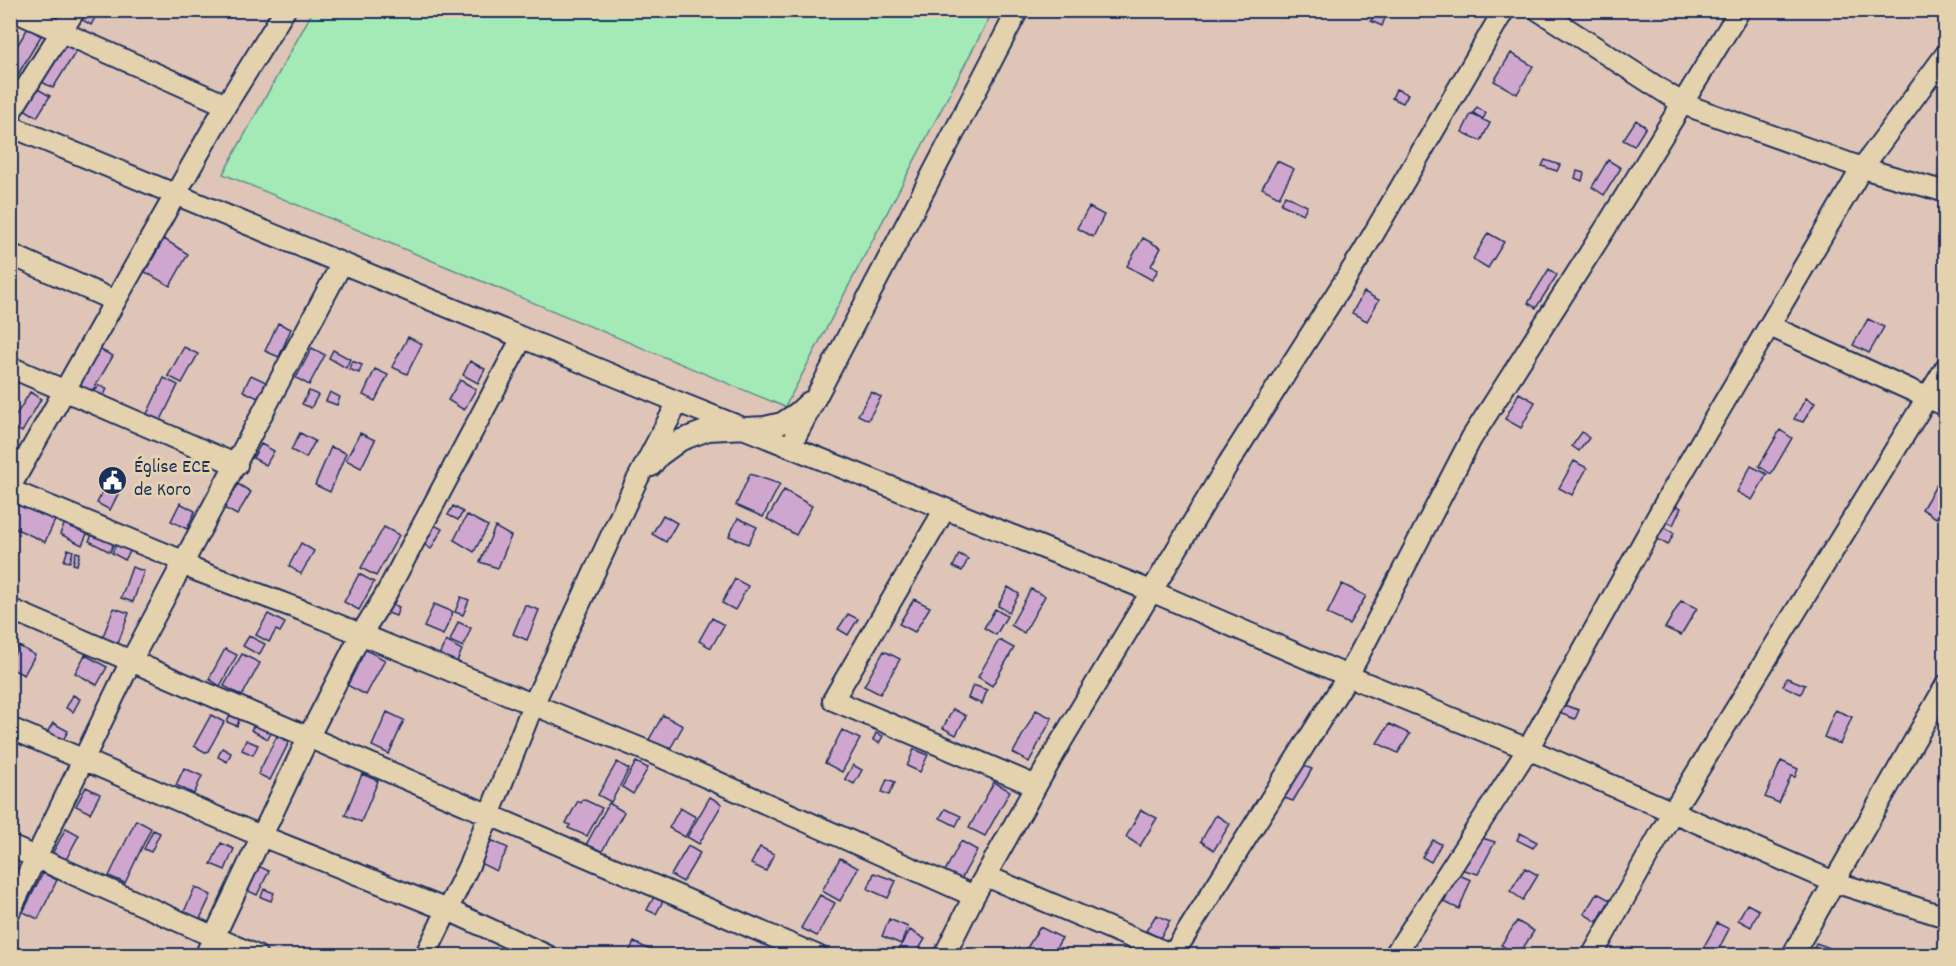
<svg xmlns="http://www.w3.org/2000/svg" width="1956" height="966" font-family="Dekko,sans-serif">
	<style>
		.green { fill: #a3eab7; stroke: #5f8c8a; stroke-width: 1.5 }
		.building { fill: #cfa7ce; stroke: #1b2f5e; stroke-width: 1.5 }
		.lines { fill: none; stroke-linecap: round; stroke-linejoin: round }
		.minor-casing { stroke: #1b2f5e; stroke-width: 24 }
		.minor { stroke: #e4d2af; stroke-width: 20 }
		.labels { text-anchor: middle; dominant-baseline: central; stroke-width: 6; stroke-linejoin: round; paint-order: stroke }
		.poi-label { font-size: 20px; fill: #1b2f5e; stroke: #e4d2af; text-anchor: start }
	</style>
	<rect width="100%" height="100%" fill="#dec5b8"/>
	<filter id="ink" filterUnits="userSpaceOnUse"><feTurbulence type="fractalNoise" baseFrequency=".0167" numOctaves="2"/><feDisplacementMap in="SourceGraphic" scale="12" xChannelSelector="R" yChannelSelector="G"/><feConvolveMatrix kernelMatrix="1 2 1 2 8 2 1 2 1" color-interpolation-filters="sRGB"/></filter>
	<g filter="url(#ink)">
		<path class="green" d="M313,11V10L993,11L785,407L223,174Z"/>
		<path class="building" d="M83,10H99L91,25L79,18Z
			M1375,10H1388L1382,26L1371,21Z
			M28,28L41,36L17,76L10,73V57Z
			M64,42L77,50L53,88L40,81Z
			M1511,53L1533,66L1517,94L1494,81Z
			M36,88L50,96L37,117L24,109Z
			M1396,89L1408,94L1403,103L1392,98Z
			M1477,107L1486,113L1483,119L1473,113Z
			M1471,114L1490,123L1481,141L1462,132Z
			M1636,120L1646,127L1634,146L1623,140Z
			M1545,160L1560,165L1557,171L1542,166Z
			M1608,160L1621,168L1604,195L1592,187Z
			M1277,161L1294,169L1279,197L1262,188Z
			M1577,171L1584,173L1582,181L1575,178Z
			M1285,195L1307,206L1303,214L1281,204Z
			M1089,207L1104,215L1093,237L1077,228Z
			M1488,233L1504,242L1488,268L1473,259Z
			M1143,238L1161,248L1151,266L1158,270L1152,280L1127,266Z
			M164,239L188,254L170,286L145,272Z
			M1549,269L1557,275L1536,308L1528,303Z
			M1364,292L1379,300L1367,321L1352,313Z
			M1868,319L1884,327L1869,353L1853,345Z
			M278,323L291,329L279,357L265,351Z
			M408,337L422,344L407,374L392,367Z
			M184,347L198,354L182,383L168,376Z
			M312,348L325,355L309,385L296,378Z
			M99,349L113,356L90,395L77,388Z
			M333,350L350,359L346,368L329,358Z
			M352,361L362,365L359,373L349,369Z
			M470,361L485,369L478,383L463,375Z
			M375,369L388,375L375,401L363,395Z
			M251,375L266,382L258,398L243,391Z
			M164,378L178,385L159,424L145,418Z
			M460,380L476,389L464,410L448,400Z
			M99,385L107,389L101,400L92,395Z
			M309,391L318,395L311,408L302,404Z
			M30,392L41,399L22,432L10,425Z
			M330,392L340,397L337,405L326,401Z
			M871,392L881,397L868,420L858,415Z
			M1519,393L1535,402L1521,428L1505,419Z
			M1806,398L1815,403L1803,422L1794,419Z
			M1780,430L1792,438L1771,474L1759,466Z
			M1582,432L1589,438L1579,451L1572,446Z
			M300,433L315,441L306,458L291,450Z
			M360,433L375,440L361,468L346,460Z
			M261,444L274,451L266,465L253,458Z
			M331,447L346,453L330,492L315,485Z
			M1574,461L1587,468L1572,495L1559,488Z
			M1751,466L1767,474L1752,500L1737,492Z
			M750,474L780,484L763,517L736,505Z
			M238,484L251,492L237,515L224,508Z
			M1937,484L1946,489V504L1936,518L1922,509Z
			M106,486L119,492L110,510L97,503Z
			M784,490L812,506L796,535L767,519Z
			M19,501L56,518L45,542L10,526V521Z
			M180,503L195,511L187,529L171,521Z
			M1673,504L1681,508L1673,525L1664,520Z
			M453,506L463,512L458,520L448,515Z
			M467,515L488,526L474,552L454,540Z
			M663,515L677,523L666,542L652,534Z
			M738,518L757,527L748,544L729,536Z
			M65,523L87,534L82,545L60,534Z
			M434,525L442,529L431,549L424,544Z
			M1661,526L1674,533L1668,545L1655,538Z
			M384,527L399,535L376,576L361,568Z
			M495,527L511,536L498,568L480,562Z
			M93,533L114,543L110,552L89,541Z
			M117,543L131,550L125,560L112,553Z
			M301,543L314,551L301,574L289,566Z
			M68,549L73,551L70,562L64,561Z
			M76,552L80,553L77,565L73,564Z
			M959,554L968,559L962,571L953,567Z
			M132,567L144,571L133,602L121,598Z
			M359,574L374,582L359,610L344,602Z
			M735,579L748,586L735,610L722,603Z
			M1342,584L1366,596L1349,624L1327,614Z
			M1008,587L1019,594L1009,612L998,606Z
			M1031,589L1045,596L1024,633L1011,625Z
			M461,597L469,600L463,615L455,612Z
			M914,599L930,607L915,632L899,624Z
			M1681,601L1697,608L1681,635L1665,628Z
			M392,604L399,607L396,616L388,613Z
			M434,604L453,612L443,635L424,627Z
			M525,605L539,610L527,640L513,634Z
			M114,608L129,613L116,649L100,644Z
			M995,609L1007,616L996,635L984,628Z
			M268,614L285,623L280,632L276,630L269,642L256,635Z
			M848,614L858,619L848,635L838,629Z
			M712,618L724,625L711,648L699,641Z
			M458,622L471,628L463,647L450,641Z
			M249,636L265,644L259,655L243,646Z
			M999,640L1014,648L992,686L978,677Z
			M446,641L462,650L455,666L438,657Z
			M19,646L35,655L24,675L10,668V662Z
			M225,649L237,655L220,686L209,679Z
			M364,649L385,660L366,695L345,684Z
			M884,651L900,659L880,694L864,686Z
			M242,654L260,663L242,696L224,686Z
			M85,655L107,667L97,685L75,673Z
			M1787,678L1805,685L1801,694L1783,686Z
			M973,685L987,690L982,704L968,698Z
			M73,695L80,699L73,712L66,708Z
			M1558,703L1579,710L1575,719L1554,711Z
			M953,709L966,716L956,735L943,728Z
			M1036,710L1052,718L1029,762L1013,753Z
			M1835,710L1852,717L1840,744L1824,737Z
			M387,712L404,720L389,754L372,746Z
			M231,713L240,717L237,726L227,722Z
			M211,715L224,722L207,753L194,746Z
			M663,715L683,726L666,756L646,745Z
			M256,722L272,731L268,739L251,730Z
			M53,723L68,731L62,742L46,734Z
			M1389,724L1410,734L1398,753L1377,743Z
			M842,730L860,739L842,772L825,763Z
			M876,733L883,736L879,743L873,740Z
			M277,736L289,742L270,780L258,774Z
			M246,740L258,745L253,755L242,750Z
			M222,748L231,753L227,762L218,757Z
			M914,749L928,755L920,772L907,766Z
			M1781,761L1798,769L1795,777L1791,776L1779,803L1765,797Z
			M617,762L629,769L611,802L598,795Z
			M636,762L648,768L633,794L622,787Z
			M1297,763L1312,769L1293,801L1279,796Z
			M853,765L862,770L854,784L845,779Z
			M184,768L202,776L194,794L176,785Z
			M362,774L378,781L361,822L345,815Z
			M887,779L895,782L889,795L882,792Z
			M994,782L1010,791L985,836L969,828Z
			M86,787L100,794L90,813L76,806Z
			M710,797L722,804L699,844L687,837Z
			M583,799L602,808L587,836L568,828L570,825L566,823L578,801L581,803Z
			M609,803L624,812L601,853L586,845Z
			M680,808L696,817L685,837L669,828Z
			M945,809L961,816L956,826L940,818Z
			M1141,810L1157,818L1140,846L1126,837Z
			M1216,815L1230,824L1214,850L1201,841Z
			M136,820L151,828L125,883L109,876Z
			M66,828L79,835L63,865L50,858Z
			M153,830L160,833L151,852L144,849Z
			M1520,833L1537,842L1533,848L1517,840Z
			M1479,837L1495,842L1478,874L1460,869Z
			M491,840L508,848L496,871L480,863Z
			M1433,840L1441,844L1431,862L1422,857Z
			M961,841L977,850L960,881L944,873Z
			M221,843L234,849L225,870L211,864Z
			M688,846L700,853L683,882L671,875Z
			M760,847L774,854L766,871L751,864Z
			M840,858L858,868L840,901L822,891Z
			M254,864L269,871L257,895L242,888Z
			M1525,868L1538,875L1523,900L1510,891Z
			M43,873L57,880L38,919L23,912Z
			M874,873L896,881L888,898L868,889Z
			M1456,874L1471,880L1459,909L1444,902Z
			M195,887L211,895L199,921L183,914Z
			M264,889L274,893L271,901L261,897Z
			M1597,893L1610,900L1597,922L1584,914Z
			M655,895L664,899L656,914L647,910Z
			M820,895L835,903L817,936L801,928Z
			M1747,904L1759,910L1751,927L1738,920Z
			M1156,915L1170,921L1160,938L1146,931Z
			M889,919L908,927L901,944L882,936Z
			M1517,921L1534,931L1518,956L1501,945Z
			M1717,923L1729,929L1715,956H1707L1701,952Z
			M1040,927L1062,938L1051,956H1022Z
			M910,930L925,939L915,956H895Z
			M634,942L656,953L655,956H627Z
			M1816,943L1830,948L1827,956H1811Z
			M1497,948L1511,956H1493Z"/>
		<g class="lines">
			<defs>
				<path id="minor" d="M12,10L226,105
					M1538,10L1683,104L1862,168L1946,192
					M10,113L75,10
					M10,126L678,402L1151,591L1348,676L1528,749L1834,882L1946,917
					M10,254L115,301
					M1770,326L1946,406
					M10,367L237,465
					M790,447L1018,10
					M651,466L659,456L681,440L708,430L765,427L782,423L797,413L809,402
					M10,487L226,105L285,10
					M10,490L183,561L195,570L304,611L652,753L974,896
					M945,509L833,700L1036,786
					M10,609L818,956
					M10,728L249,831L457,914L548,956
					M10,846L257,956
					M986,876L1175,956
					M10,911L131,661L342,263
					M205,956L309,736L361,634L385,596L522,338
					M425,956L470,863L533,705L635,484L678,402
					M944,956L974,896L1062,740L1228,464L1363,252L1504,10
					M1172,956L1348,676L1471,439L1605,229L1740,10
					M1394,956L1528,749L1666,501L1862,168L1946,54
					M1592,956L1673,811L1946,367
					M1792,956L1946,685"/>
			</defs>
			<use href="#minor" class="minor-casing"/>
			<use href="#minor" class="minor"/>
		</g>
	</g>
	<defs>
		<symbol id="civic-disc" viewBox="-11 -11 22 22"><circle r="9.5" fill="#1b2f5e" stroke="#e4d2af"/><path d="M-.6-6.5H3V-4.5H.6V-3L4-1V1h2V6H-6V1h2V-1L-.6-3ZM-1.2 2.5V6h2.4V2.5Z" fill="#fff"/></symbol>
	</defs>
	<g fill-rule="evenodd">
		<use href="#civic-disc" x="96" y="464" width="33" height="33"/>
	</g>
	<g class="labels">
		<g class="poi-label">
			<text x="134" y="468">Église ECE<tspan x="134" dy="23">de Koro</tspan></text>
		</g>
	</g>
	<rect width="1956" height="966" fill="none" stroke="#e4d2af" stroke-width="36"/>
	<rect x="18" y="18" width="1920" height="930" fill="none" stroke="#1b2f5e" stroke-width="2" filter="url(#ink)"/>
</svg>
